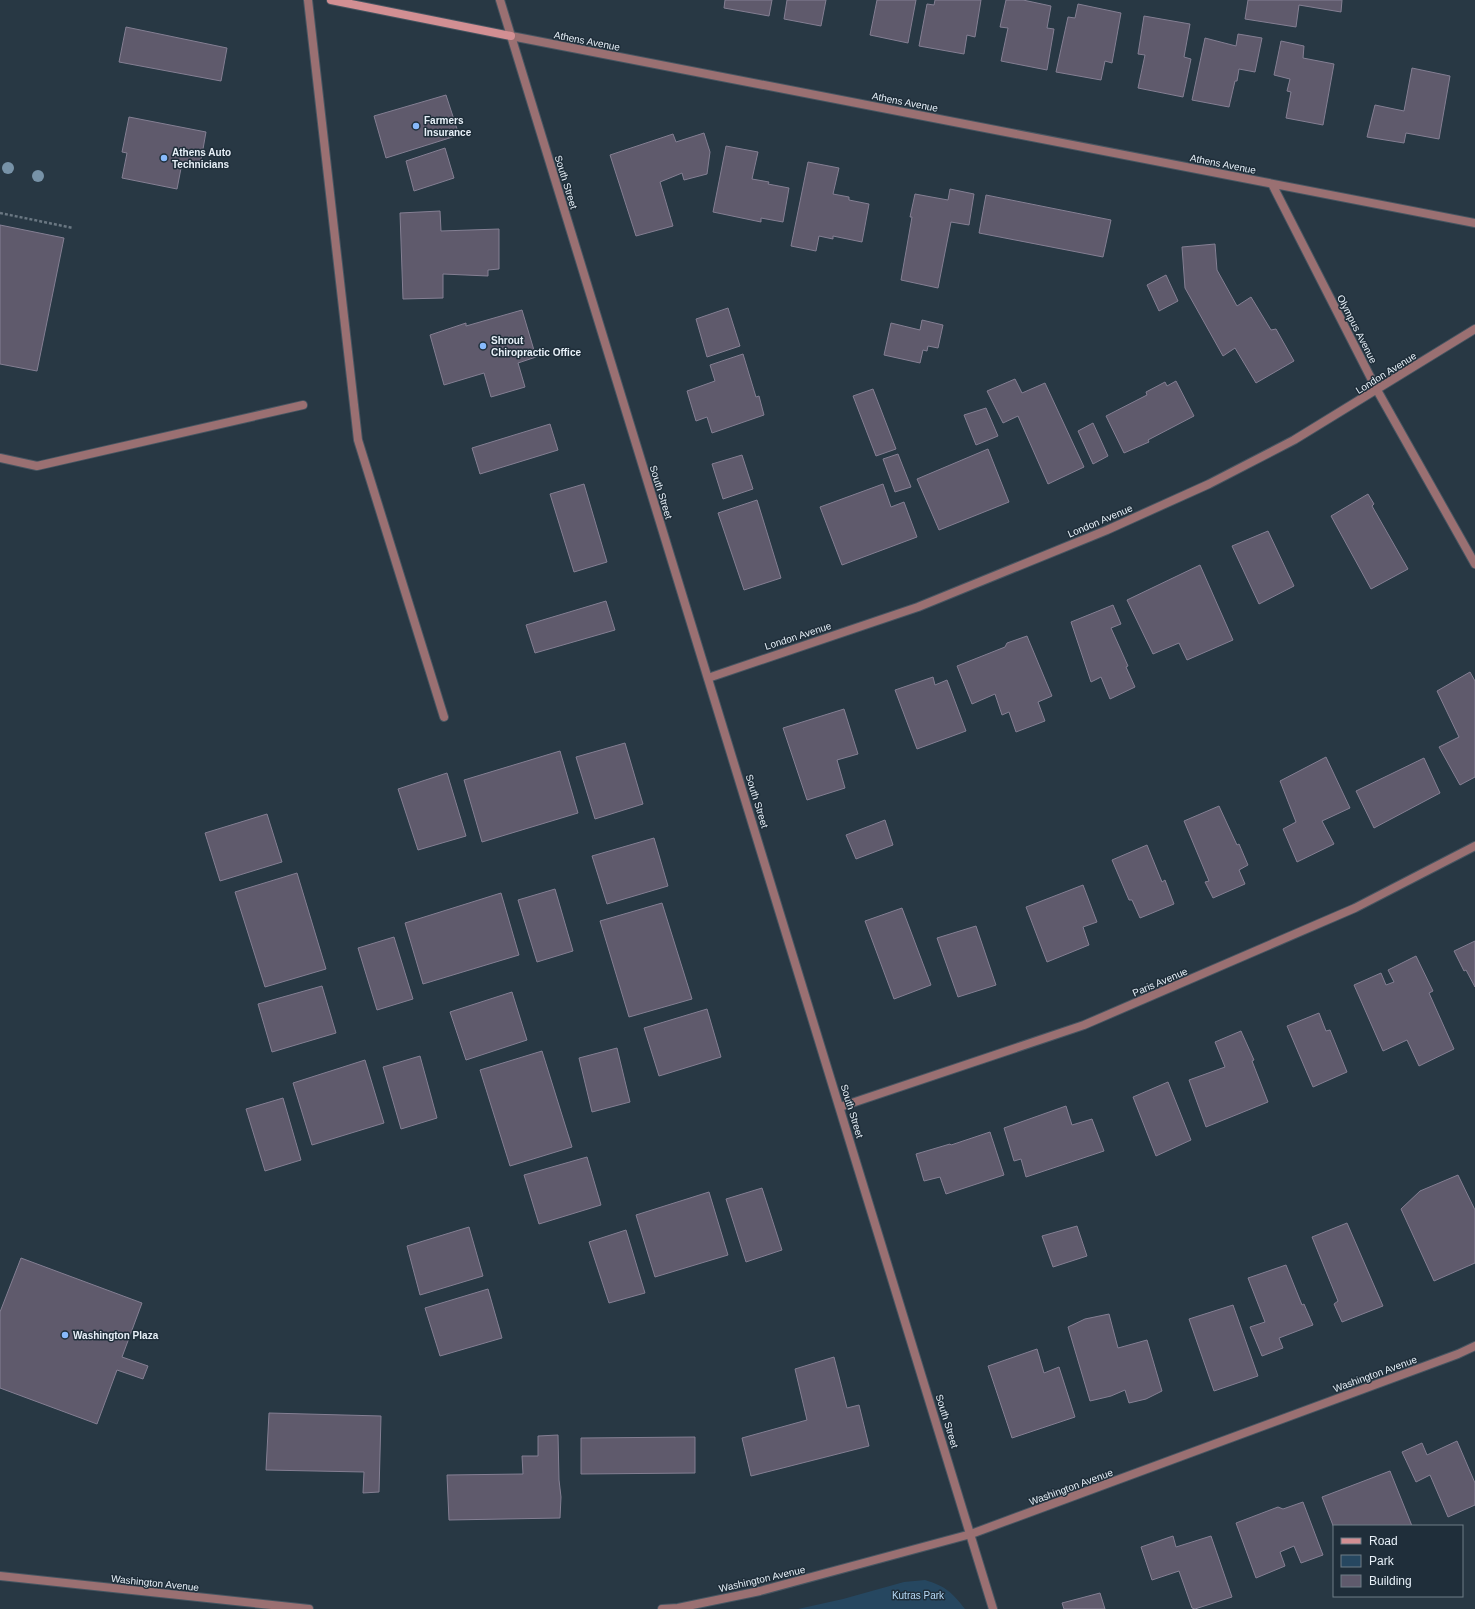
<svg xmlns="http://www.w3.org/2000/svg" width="1475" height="1609" font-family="Arial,sans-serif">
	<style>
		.green { fill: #264760 }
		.building { fill: #5f5a6c; stroke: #847f93 }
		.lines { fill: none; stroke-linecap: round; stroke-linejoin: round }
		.service-casing { stroke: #475561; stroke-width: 10 }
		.minor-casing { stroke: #475561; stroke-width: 10 }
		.tertiary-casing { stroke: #475561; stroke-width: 10 }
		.secondary-casing { stroke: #475561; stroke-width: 10 }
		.path { stroke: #6a7782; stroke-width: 2.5; stroke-dasharray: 3 2; stroke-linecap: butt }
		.service { stroke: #9a7072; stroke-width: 8 }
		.minor { stroke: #9a7072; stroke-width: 8 }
		.tertiary { stroke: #9a7072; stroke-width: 8 }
		.secondary { stroke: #d28f93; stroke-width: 8 }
		.tree { fill: #7792a7 }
		.poi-dot { fill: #88bafc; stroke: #1f2e3a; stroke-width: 1.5 }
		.labels { text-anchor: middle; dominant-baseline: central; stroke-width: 3; stroke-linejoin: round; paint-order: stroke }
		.street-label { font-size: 10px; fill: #e7f0f8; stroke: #1f2e3a }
		.poi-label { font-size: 10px; font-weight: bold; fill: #e7f0f8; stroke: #1f2e3a; text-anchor: start }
		.park-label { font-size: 10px; fill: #b8dbf8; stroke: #1f2e3a }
	</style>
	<rect width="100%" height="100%" fill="#283844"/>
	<path class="green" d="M925,1580C945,1586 952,1592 965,1609H798L843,1599L904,1582Z"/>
	<path class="building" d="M725,0H772L769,16L724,8Z
		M787,0H826L821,26L784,19Z
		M877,0H916L908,43L870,35Z
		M935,0H981L975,37L967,35L964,54L919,46L927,4L934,5Z
		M1006,0H1023L1051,6L1047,28L1054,29L1047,70L1001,61L1008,28L1000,27Z
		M1248,0H1342L1341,12L1299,5L1296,27L1245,19Z
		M1078,4L1121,13L1112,63L1105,61L1101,80L1056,72L1068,17L1075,18Z
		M1144,16L1190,24L1184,57L1191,59L1183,97L1138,88L1145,55L1138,54Z
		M126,27L227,48L221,81L119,62Z
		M1238,34L1262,38L1255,72L1239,69L1237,81H1235L1229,107L1192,100L1205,38L1236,46Z
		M1281,41L1304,46L1303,58L1334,64L1323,125L1286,118L1291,92L1287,91L1290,79L1274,75Z
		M1412,68L1450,76L1439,139L1406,133L1404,143L1367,137L1375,105L1404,111Z
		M446,95L459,135L386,158L374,116Z
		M129,117L206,132L200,166L182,163L177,189L122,178L127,153L122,152Z
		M704,133L710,152L707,174L684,180L682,173L660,182L673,226L636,236L610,155L673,134L676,142Z
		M726,146L758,152L752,179L769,182L768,184L789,188L783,222L761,218V222L713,212Z
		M445,148L454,178L414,191L406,161Z
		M808,162L839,168L833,194L849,197V200L869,204L862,242L833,236V239L819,236L816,251L791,246Z
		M950,189L974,194L969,225L951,222L938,288L901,280L912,217H910L915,194L948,200Z
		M986,195L1111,220L1103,257L979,233Z
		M440,211L441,231L499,229V269L488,270V276L443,274V298L403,299L400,213Z
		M0,225L64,238L37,371L0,364Z
		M1215,244L1217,270L1237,306L1251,297L1271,330L1276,329L1294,361L1256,383L1235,348L1223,356L1185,288L1182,247Z
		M1166,275L1178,301L1159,311L1147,285Z
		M728,308L740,346L707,357L696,319Z
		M522,310L536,357L518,363L525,387L491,397L484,373L444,385L430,335L466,323V326Z
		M922,320L943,325L938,348L928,346L927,351L923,350L920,363L884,355L891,323L920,330Z
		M743,354L756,397L759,396L764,415L712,433L707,417L696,421L687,391L715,381L710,365Z
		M1015,379L1022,393L1045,383L1084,467L1048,484L1018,416L1003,423L987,391Z
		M1176,381L1194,416L1148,440L1149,442L1124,453L1106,416L1147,395L1146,392L1165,382L1167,386Z
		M873,389L896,449L876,456L853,396Z
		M986,408L998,436L976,445L964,415Z
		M1093,423L1108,456L1093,464L1078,431Z
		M550,424L558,450L480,474L472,448Z
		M988,449L1009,502L939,530L917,479Z
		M898,454L911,487L895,492L883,459Z
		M742,455L753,489L723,499L712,464Z
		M584,484L607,562L574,572L550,494Z
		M883,484L891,507L904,502L917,537L842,565L820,507Z
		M1368,494L1374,504L1372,506L1408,569L1371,589L1331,516Z
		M757,500L781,578L744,590L718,513Z
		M1268,531L1294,586L1259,604L1232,546Z
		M1200,565L1233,640L1187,660L1179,643L1153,654L1127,600Z
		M606,601L615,630L535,653L526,625Z
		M1113,605L1121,624L1111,628L1128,666L1126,667L1135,687L1110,699L1101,677L1091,682L1071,622Z
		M1027,636L1052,696L1038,702L1045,721L1016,732L1009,712L1002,715L995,694L972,704L957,666L1005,647L1007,643Z
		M1470,672L1475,681V777L1460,785L1439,747L1459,737L1437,691Z
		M933,677L935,685L947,680L966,731L917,749L895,690Z
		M844,709L858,754L837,760L845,788L807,800L783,728Z
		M625,743L643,804L595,819L576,757Z
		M560,751L578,813L482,842L464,780Z
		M1326,757L1350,808L1322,821L1334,844L1297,862L1283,829L1296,822L1280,781Z
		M1424,758L1440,793L1374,828L1356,791Z
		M447,773L466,836L418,850L398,789Z
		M1219,806L1237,845L1239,844L1248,865L1239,870L1245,884L1213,898L1205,882L1209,881L1184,821Z
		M267,814L282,862L220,881L205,833Z
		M885,820L893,845L856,859L846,835Z
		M654,838L668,886L607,904L592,856Z
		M1147,845L1162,882L1165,880L1174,904L1140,918L1132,900H1129L1112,860Z
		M297,873L326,969L265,987L235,892Z
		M1083,885L1097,922L1083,927L1089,945L1047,962L1026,907Z
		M555,889L573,951L537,962L518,900Z
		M501,893L519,955L423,984L405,923Z
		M662,903L692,999L629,1017L600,921Z
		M902,908L931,985L894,999L865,921Z
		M976,926L996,985L958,997L937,938Z
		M394,937L413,999L377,1010L358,948Z
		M1475,941V987L1466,970L1464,971L1454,951Z
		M1416,956L1433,991L1429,993L1454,1049L1419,1066L1407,1040L1383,1051L1354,985L1381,973L1386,985L1394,982L1388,970Z
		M322,986L336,1033L272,1052L258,1004Z
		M512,992L527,1040L466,1060L450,1012Z
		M707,1009L721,1057L659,1076L644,1028Z
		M1319,1013L1326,1031L1330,1030L1347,1072L1313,1087L1287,1026Z
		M1241,1031L1254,1060L1252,1061L1268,1102L1206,1127L1189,1080L1225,1067L1215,1042Z
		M617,1048L630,1102L592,1112L579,1058Z
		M542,1051L572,1147L510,1166L480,1070Z
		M420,1056L437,1118L401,1129L383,1067Z
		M365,1060L384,1123L312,1145L293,1083Z
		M1168,1082L1191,1140L1156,1156L1133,1097Z
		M283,1098L301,1160L265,1171L246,1109Z
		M1066,1106L1072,1125L1092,1119L1104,1151L1026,1177L1021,1159L1014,1161L1004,1128Z
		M990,1132L1004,1175L946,1194L940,1177L924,1181L916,1154L950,1144L951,1145Z
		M587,1157L601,1205L539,1224L524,1175Z
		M1458,1175L1475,1210V1263L1434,1281L1401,1209L1420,1191Z
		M762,1188L782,1250L746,1262L726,1199Z
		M709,1192L728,1255L655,1277L636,1215Z
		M1347,1223L1383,1306L1342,1322L1334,1304L1338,1301L1312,1237Z
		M1077,1226L1087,1256L1053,1267L1042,1236Z
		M469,1227L483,1276L420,1295L407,1246Z
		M626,1230L645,1293L609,1303L589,1242Z
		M21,1258L142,1303L122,1357L148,1366L143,1379L117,1370L97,1424L0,1388V1312Z
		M1286,1265L1302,1305L1304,1304L1313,1325L1279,1338L1283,1348L1262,1356L1250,1327L1265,1322L1248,1278Z
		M488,1289L502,1338L440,1356L425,1308Z
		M1233,1305L1258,1376L1214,1391L1189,1319Z
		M1109,1314L1118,1348L1147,1340L1162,1391L1146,1399L1129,1403L1125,1390L1111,1396L1090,1401L1068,1327L1085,1319Z
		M1037,1349L1044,1373L1059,1367L1075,1417L1012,1438L988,1366Z
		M834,1357L847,1408L859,1405L869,1446L751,1476L742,1438L807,1420L795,1369Z
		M269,1413L381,1416L379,1492L363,1493L364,1472L266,1470Z
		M558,1435L559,1480L561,1497L560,1518L449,1520L447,1475L523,1474L522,1456H538V1436Z
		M695,1437V1473L581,1474V1438Z
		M1457,1441L1475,1483V1505L1448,1517L1430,1475L1416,1482L1402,1452L1422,1443L1427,1455Z
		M1390,1471L1412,1526H1334V1528L1322,1497Z
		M1303,1502L1323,1555L1301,1563L1294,1546L1280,1552L1285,1566L1256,1578L1236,1523L1278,1507L1283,1509Z
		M1173,1536L1176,1547L1211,1536L1232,1597L1195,1609L1192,1608L1179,1571L1152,1580L1141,1547Z
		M1100,1593L1105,1609H1064L1062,1603Z"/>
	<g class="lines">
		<defs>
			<path id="service" d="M308,0L358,440L444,717
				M0,458L37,466L303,405"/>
			<path id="minor" d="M511,36L1475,223
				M1272,184L1377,390L1475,564
				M708,678L918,607L1107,530L1209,484L1294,440L1475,329
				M840,1107L1084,1025L1355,908L1475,846
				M0,1576L309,1609
				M662,1609L678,1608L760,1591L971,1534L1458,1354L1475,1346"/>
			<path id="tertiary" d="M500,0L993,1609"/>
			<path id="secondary" d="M331,0L511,36"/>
		</defs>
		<use href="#service" class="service-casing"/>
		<use href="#minor" class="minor-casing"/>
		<use href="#tertiary" class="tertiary-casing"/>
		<use href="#secondary" class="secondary-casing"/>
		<path class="path" d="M0,213L73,228"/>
		<use href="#service" class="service"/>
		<use href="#minor" class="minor"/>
		<use href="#tertiary" class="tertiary"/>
		<use href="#secondary" class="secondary"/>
	</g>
	<g class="tree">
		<circle cx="8" cy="168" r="6"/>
		<circle cx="38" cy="176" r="6"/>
	</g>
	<g class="poi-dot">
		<circle cx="416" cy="126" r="4"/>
		<circle cx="164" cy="158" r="4"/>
		<circle cx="483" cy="346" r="4"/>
		<circle cx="65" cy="1335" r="4"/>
	</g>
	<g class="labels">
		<g class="street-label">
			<text transform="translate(587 41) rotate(11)">Athens Avenue</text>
			<text transform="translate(905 102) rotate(11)">Athens Avenue</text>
			<text transform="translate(1223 164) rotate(11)">Athens Avenue</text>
			<text transform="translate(566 182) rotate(73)">South Street</text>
			<text transform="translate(1357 329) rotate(63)">Olympus Avenue</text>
			<text transform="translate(1386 373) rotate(-32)">London Avenue</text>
			<text transform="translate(661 492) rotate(73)">South Street</text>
			<text transform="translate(1100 521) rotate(-23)">London Avenue</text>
			<text transform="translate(798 636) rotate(-18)">London Avenue</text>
			<text transform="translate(757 801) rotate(73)">South Street</text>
			<text transform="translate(1160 982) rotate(-23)">Paris Avenue</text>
			<text transform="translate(852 1111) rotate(73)">South Street</text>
			<text transform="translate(1375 1374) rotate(-20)">Washington Avenue</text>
			<text transform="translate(947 1421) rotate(73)">South Street</text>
			<text transform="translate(1071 1487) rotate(-20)">Washington Avenue</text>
			<text transform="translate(762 1579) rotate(-13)">Washington Avenue</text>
			<text transform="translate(155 1583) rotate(6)">Washington Avenue</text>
		</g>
		<g class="poi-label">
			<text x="424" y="120">Farmers<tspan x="424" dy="12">Insurance</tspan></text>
			<text x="172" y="152">Athens Auto<tspan x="172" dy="12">Technicians</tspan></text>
			<text x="491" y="340">Shrout<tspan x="491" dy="12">Chiropractic Office</tspan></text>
			<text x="73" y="1335">Washington Plaza</text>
		</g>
		<g class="park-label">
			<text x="918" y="1595">Kutras Park</text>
		</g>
	</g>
	<rect x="1333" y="1525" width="130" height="72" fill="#1f2e3a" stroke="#6f7c86"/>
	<rect x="1341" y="1538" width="20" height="6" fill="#d28f93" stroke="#6f7c86"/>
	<text x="1369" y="1545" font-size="12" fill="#e7f0f8">Road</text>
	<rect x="1341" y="1555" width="20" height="12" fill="#264760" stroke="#6f7c86"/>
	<text x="1369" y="1565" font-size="12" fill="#e7f0f8">Park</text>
	<rect x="1341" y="1575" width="20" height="12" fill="#5f5a6c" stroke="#6f7c86"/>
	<text x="1369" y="1585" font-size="12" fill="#e7f0f8">Building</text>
</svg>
